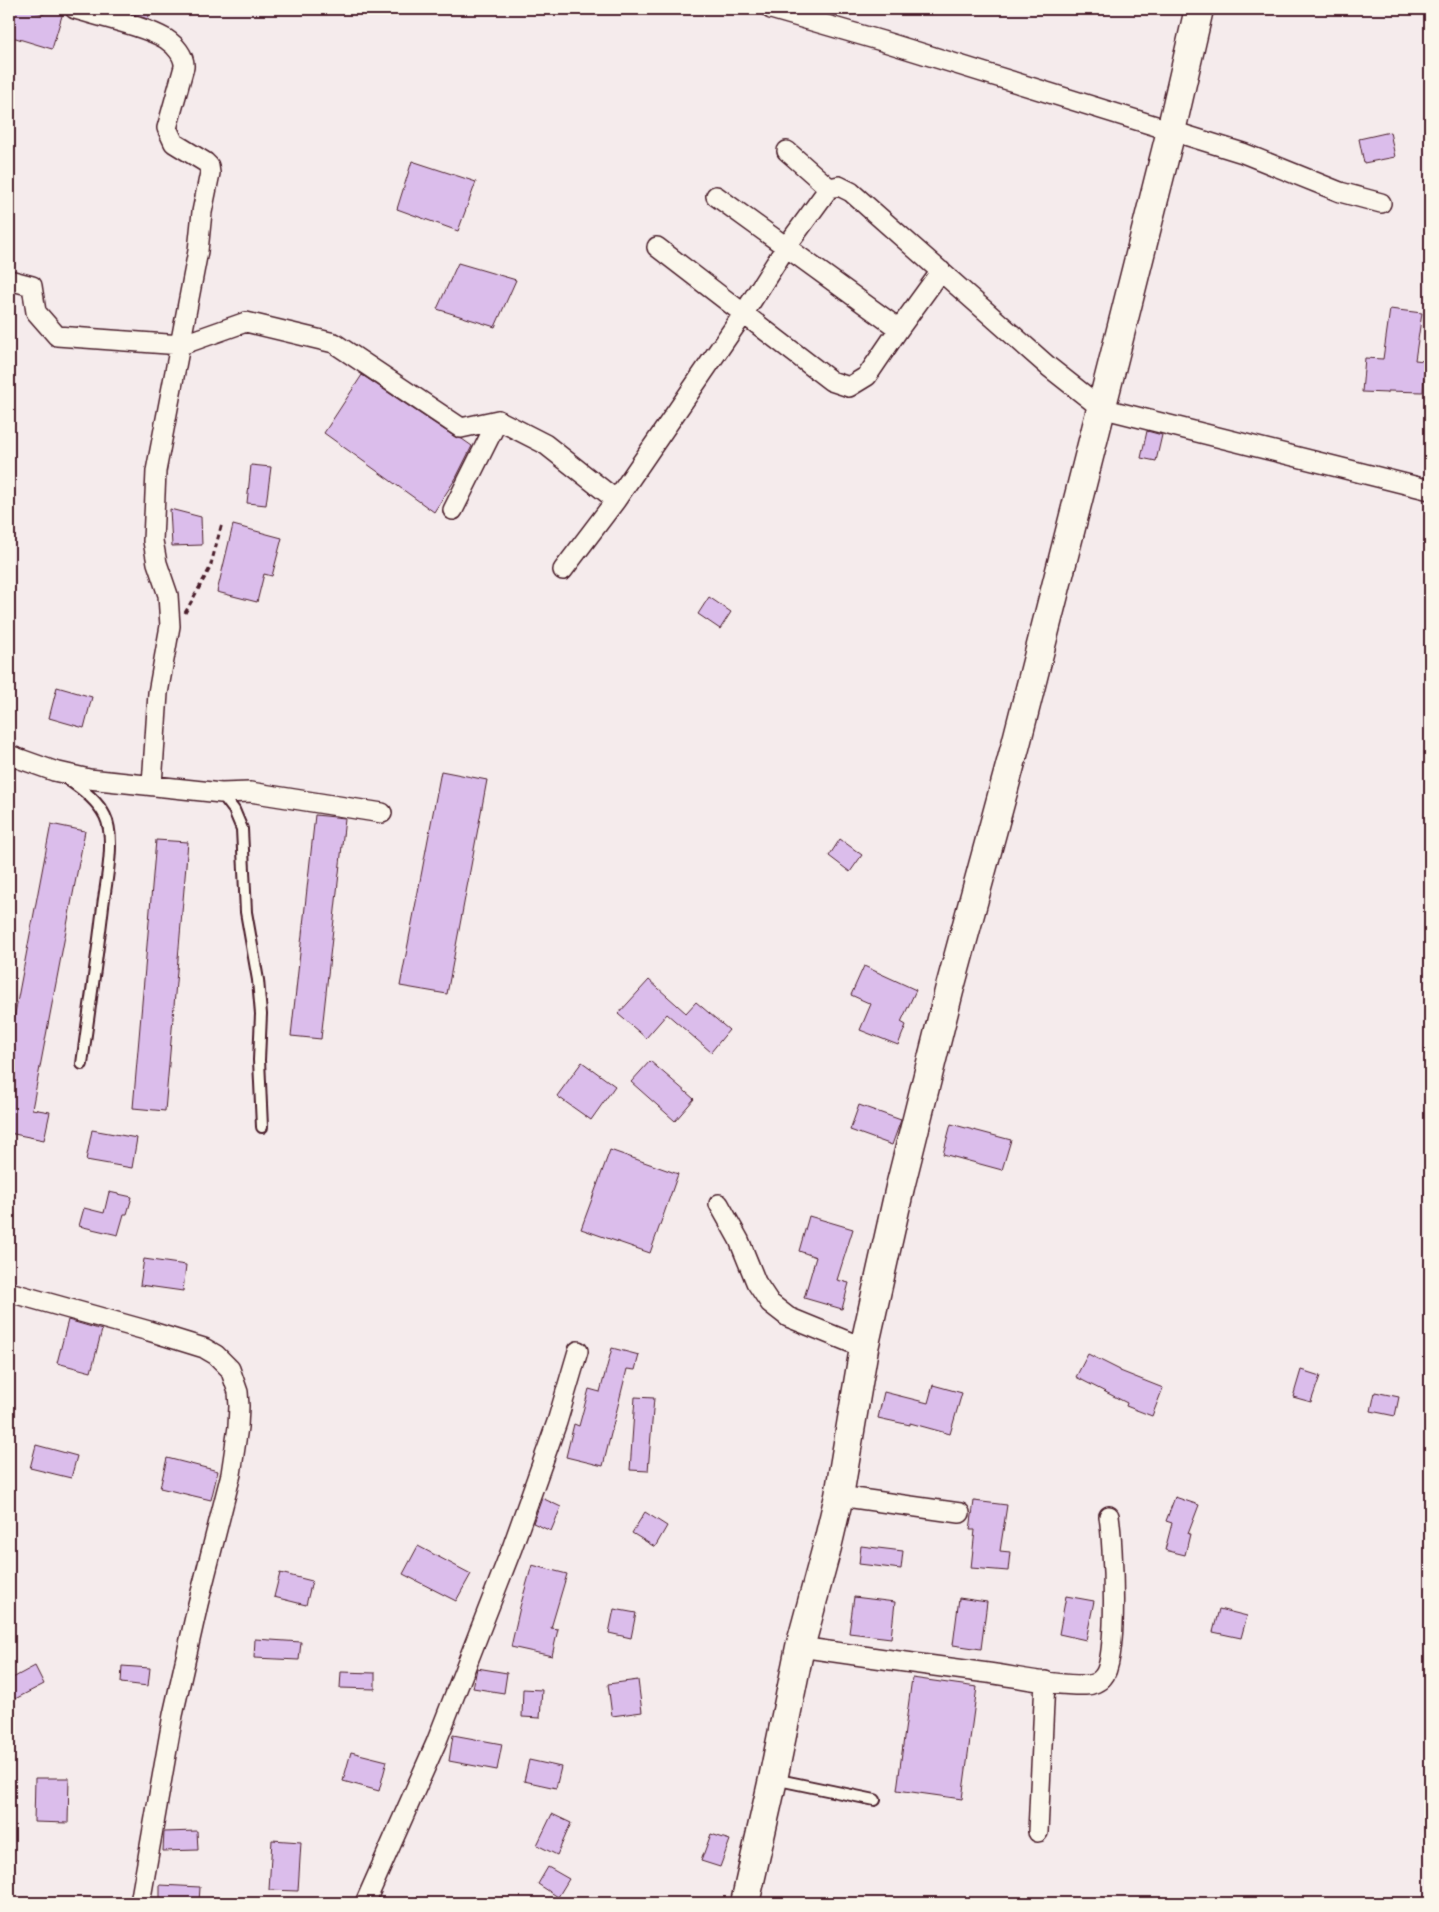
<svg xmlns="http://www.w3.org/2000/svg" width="1439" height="1912" font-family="'Playpen Sans',sans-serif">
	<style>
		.building { fill: #dbbdeb; stroke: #4a1f2b }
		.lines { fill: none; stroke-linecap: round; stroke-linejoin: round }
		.lane-casing { stroke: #4a1f2b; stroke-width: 14 }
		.street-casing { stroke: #4a1f2b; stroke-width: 22 }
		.secondary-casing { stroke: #4a1f2b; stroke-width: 31 }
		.path { stroke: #4a1f2b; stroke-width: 3; stroke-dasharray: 5 4; stroke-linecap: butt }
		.lane { stroke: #fbf7ec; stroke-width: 10 }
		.street { stroke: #fbf7ec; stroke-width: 19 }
		.secondary { stroke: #fbf7ec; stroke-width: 28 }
	</style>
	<rect width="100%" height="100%" fill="#f5ebec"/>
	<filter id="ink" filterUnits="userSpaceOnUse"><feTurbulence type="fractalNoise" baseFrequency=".02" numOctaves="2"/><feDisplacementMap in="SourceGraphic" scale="10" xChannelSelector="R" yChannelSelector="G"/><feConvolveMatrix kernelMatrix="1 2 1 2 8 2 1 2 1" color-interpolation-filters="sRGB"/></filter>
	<g filter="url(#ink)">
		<path class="building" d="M9,9H25L44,14L45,9H64L52,49L9,36Z
			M116,9H151L148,19Z
			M1390,132L1395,157L1364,163L1359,139Z
			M412,161L476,182L458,231L397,209Z
			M458,263L516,280L495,327L437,309Z
			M1390,309L1422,313L1415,360L1425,361L1423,392L1388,391V393L1362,392L1365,358L1383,359Z
			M362,375L455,437L462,439L472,446L456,478L434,512L324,433Z
			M1147,431L1162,435L1156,461L1141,458Z
			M251,465L271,467L266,505L247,503Z
			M170,509L201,517L202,545L172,546Z
			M233,525L282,538L272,576L264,574L257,602L217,592Z
			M709,597L731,612L720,629L698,614Z
			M57,687L92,697L84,728L49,718Z
			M441,771L487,780L447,994L400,986Z
			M315,815L345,818L321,1039L291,1036Z
			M51,824L85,831L32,1109L50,1112L44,1140L9,1133V1045Z
			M840,839L862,855L850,872L829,856Z
			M156,840L188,842L165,1111L133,1108Z
			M864,966L916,990L901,1022L906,1025L898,1045L860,1030L871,1004L851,995Z
			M649,980L686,1013L696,1002L729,1030L711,1052L667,1014L646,1038L618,1014Z
			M650,1061L694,1099L675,1121L631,1082Z
			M582,1062L615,1086L591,1120L557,1096Z
			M859,1105L901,1120L892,1145L850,1130Z
			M951,1124L1011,1140L1002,1170L943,1154Z
			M92,1130L137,1138L132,1168L86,1160Z
			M610,1150L678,1174L650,1253L581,1229Z
			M109,1192L132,1197L127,1214H124L118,1235L79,1226L84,1208L104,1213Z
			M809,1216L853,1229L837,1280L849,1283L842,1309L804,1298L816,1257L799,1251Z
			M144,1259L186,1265L183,1291L140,1285Z
			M68,1320L102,1330L91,1372L57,1363Z
			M612,1348L639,1355L635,1370L627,1369L603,1466L566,1457L574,1424L579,1426L589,1389L600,1392Z
			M1088,1354L1120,1370V1371L1163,1388L1152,1416L1126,1406L1127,1403L1076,1377Z
			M1301,1370L1320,1376L1311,1402L1293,1397Z
			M933,1385L962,1393L950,1434L910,1423V1425L878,1418L884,1392L928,1403Z
			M1375,1392L1399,1397L1395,1416L1371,1411Z
			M635,1397L654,1398L648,1471L630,1470Z
			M36,1445L77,1456L71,1478L30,1468Z
			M167,1458L218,1471L211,1500L160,1488Z
			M1175,1497L1199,1505L1188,1534H1190L1185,1555L1165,1550L1172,1523L1166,1521Z
			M542,1498L561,1507L551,1531L533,1523Z
			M974,1501L1007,1505L1000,1551L1010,1552L1008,1571L971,1568L975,1530H970Z
			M645,1512L667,1526L655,1547L632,1533Z
			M418,1546L471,1574L456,1601L403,1574Z
			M861,1546L903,1551L901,1569L859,1564Z
			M532,1565L567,1574L551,1628L558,1629L552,1656L511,1647L520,1607Z
			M280,1573L312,1581L306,1605L274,1597Z
			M1066,1596L1094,1601L1086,1640L1059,1634Z
			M854,1597L895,1602L891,1638L849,1633Z
			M959,1598L987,1602L981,1649L953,1645Z
			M614,1609L636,1613L631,1638L609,1633Z
			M1219,1609L1247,1616L1241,1638L1213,1632Z
			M255,1639L301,1642L299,1660L254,1658Z
			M35,1666L44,1684L15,1699L9,1686V1680Z
			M122,1666L150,1668L148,1686L121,1683Z
			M477,1668L507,1673L504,1693L473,1688Z
			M341,1672L375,1673V1689L340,1688Z
			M912,1678L977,1687L962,1799L897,1790Z
			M638,1680L642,1712L612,1716L608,1684Z
			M523,1689L542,1690L540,1718L522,1717Z
			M453,1735L502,1744L497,1770L449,1761Z
			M351,1752L387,1761L379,1791L343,1781Z
			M529,1760L561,1767L556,1788L524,1781Z
			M35,1778H69L68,1823L34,1822Z
			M552,1814L571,1823L557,1855L537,1845Z
			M197,1831L198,1850L163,1851L164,1832Z
			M711,1834L730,1840L720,1867L701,1861Z
			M272,1840L301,1842L298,1891L269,1890Z
			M548,1867L569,1879L558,1897L538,1884Z
			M160,1885L200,1887L199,1903H160Z"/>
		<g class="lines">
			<defs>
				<path id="lane" d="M67,779C81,788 97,800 105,816C116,838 106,882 103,906C97,959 89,1011 82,1064
					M221,793L234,810L242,829L246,912L258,980L261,1014L259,1060L262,1127
					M774,1779L875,1800"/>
				<path id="street" d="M75,9C101,17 144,26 166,39C175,45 185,56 184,67L167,128L174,143L205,162L209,166L210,173L202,212L198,251L156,471L153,541L157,563L168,595L170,626L158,693L152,785
					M771,9L882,41L1243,153L1340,192L1381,203
					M787,151L829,188
					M716,196L899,329L941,271
					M657,247L831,381L849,387L867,376L899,329
					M9,280L32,286L36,312L57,336L181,345L246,322L334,343L461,428L498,420L545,444L616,500L744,313L786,247L829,188L839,186L851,192L1049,367L1101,408L1430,490
					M453,510L498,420
					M563,570L616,500
					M9,755L54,771L89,779L221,793L250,792L382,813
					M719,1204L739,1240L756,1282L770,1303L788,1317L864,1348
					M9,1292L149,1331L204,1348L216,1355L230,1369L238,1392L239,1406L238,1427L231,1474L198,1604L173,1715L140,1903
					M839,1496L960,1513
					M800,1647C862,1656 925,1665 988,1673C1018,1677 1056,1686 1086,1685C1092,1685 1099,1682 1103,1677C1119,1660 1113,1542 1109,1516
					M1038,1832L1045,1681
					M365,1903L436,1743L512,1548L557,1422L578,1351"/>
				<path id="secondary" d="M745,1903L773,1779L800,1647L827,1547L839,1496L864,1348L900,1187L949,991L1016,744L1113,362L1171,131L1199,9"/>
			</defs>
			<use href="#lane" class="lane-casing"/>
			<use href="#street" class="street-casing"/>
			<use href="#secondary" class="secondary-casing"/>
			<path class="path" d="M185,613L210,568L222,523"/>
			<use href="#lane" class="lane"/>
			<use href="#street" class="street"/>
			<use href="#secondary" class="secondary"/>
		</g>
	</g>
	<rect width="1439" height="1912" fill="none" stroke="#fbf7ec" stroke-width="30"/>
	<rect x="15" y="15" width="1409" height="1882" fill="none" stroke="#4a1f2b" stroke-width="2" filter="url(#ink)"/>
</svg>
